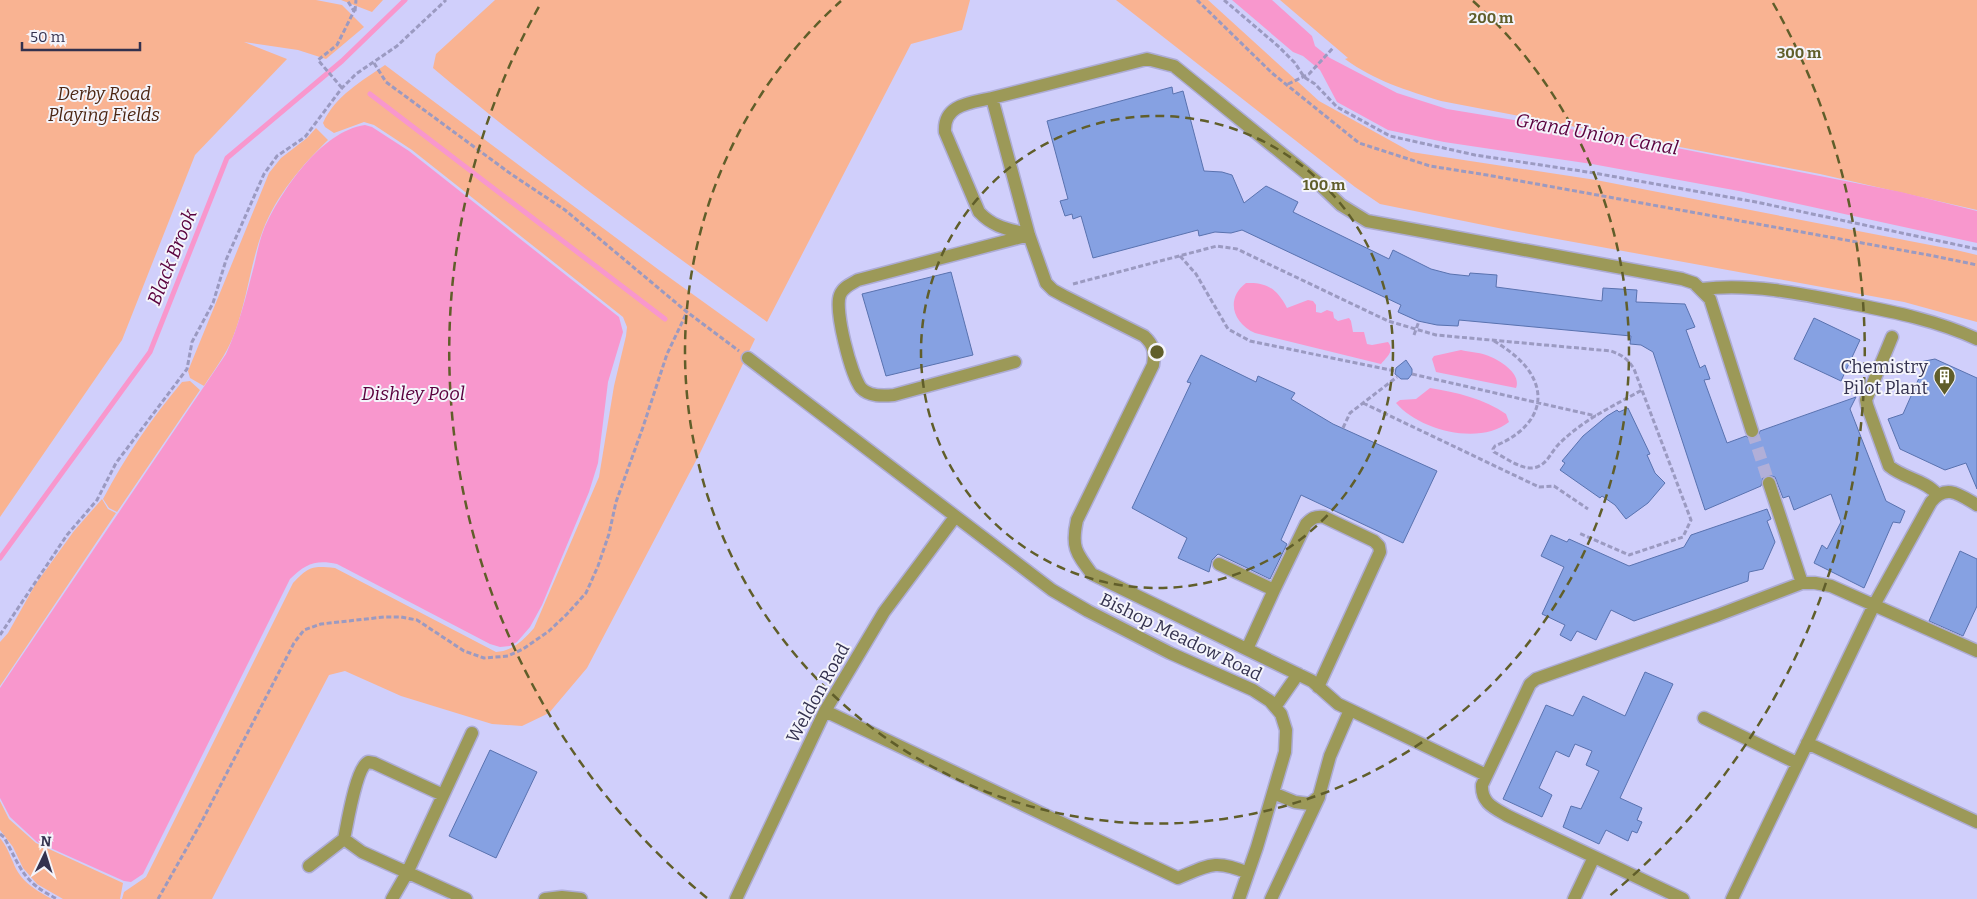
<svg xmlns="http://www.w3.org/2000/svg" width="1977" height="899" font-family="Bitter,serif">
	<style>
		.green { fill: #f9b392 }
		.water { fill: #f897cd }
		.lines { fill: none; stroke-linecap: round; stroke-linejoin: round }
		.stream { stroke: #f897cd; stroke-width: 5 }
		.building { fill: #86a1e2; stroke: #5972af }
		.minor-tunnel { stroke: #b1afd8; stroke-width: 12; stroke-dasharray: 12 6; stroke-linecap: butt }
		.minor-casing { stroke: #adacd5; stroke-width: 15 }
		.path { stroke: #9b9ac1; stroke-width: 3; stroke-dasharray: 5 2.5; stroke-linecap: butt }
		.minor { stroke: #9c9958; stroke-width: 12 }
		.ring { fill: none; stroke: #605e2a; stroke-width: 2.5; stroke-dasharray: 9 6 }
		.labels { text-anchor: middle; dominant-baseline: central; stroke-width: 4; stroke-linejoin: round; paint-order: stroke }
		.park-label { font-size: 18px; font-style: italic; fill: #4c2613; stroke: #f4f4fb }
		.poi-label { font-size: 18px; fill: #33314e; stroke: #f4f4fb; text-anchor: end }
		.street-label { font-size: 18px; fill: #33314e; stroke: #f4f4fb }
		.water-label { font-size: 19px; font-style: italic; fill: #59003d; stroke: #f4f4fb }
		.centre { fill: #605e2a; stroke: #f4f4fb; stroke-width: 2.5 }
		.ring-label { font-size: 15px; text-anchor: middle; font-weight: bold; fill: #605e2a; stroke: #f4f4fb; stroke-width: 4; stroke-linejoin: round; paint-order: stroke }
	</style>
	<rect width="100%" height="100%" fill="#d0cffb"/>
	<path class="green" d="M0,0H316L342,5L364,27L326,59L298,50L244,42L287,59L195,155L122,340L0,517Z
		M341,0H383L372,12Z
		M495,0H970L962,30L911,44L767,322C654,240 540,158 433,68L436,54Z
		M1116,0H1208L1319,101L1411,152L1596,180L1956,250L1977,255V322L1904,302L1513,231L1380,204L1355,187Z
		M1280,0H1977V210L1820,174L1441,101C1406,90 1375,81 1345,59L1348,58Z
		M385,65L659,270L755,339L700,453L587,668L549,713L522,726L492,724L401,696L345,671L329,675L212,899H122L124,892L146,877L293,583C310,566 311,566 335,568L496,652C512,651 523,641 534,628L599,477L614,386L626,336L627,327L623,317L412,150L374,125L364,122L334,133L325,127L323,123C335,96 362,81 385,65Z
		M316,128L328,140C302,165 276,196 263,230C250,264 247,302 233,337C226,355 214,370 204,386L190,378L188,371L269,173L281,158L307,138Z
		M190,381L200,390L117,512L109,508L103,499C125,457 152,418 182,382Z
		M102,499L108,509L116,513L0,686V642L8,633L35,585L74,531Z
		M0,801L9,819L36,843L123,883L120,899H63L37,884L23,868L13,847L0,830Z
		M0,838C6,845 9,853 13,862C20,881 35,890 52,899H0Z"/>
	<path class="water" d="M1232,0H1272L1312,36L1315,46L1330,58L1397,93L1447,109L1631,139L1901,192L1977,211V243L1739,191L1592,164L1444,142L1388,130L1337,102L1320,70L1303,56L1293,52Z
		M365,125L372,127L409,151L619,317L623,332L608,382L598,463L589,492L542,605L530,627L517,642L510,646L500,647L490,644L337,564C316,559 305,564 290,579L143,874L131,882L124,881L37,842L10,817L0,798V688L226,354C239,326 246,296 254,266C257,254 259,241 264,229C281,191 321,131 365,125Z
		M1246,283C1267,282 1277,289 1287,308L1308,300L1313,301L1316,305V312L1321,313L1327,310L1333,312L1334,318L1338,321L1349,318L1351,321L1353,332H1364L1367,344L1372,345L1388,342C1395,351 1387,357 1381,364L1255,333C1233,323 1225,299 1246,283Z
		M1461,350C1469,352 1478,352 1486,355C1498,359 1522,373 1516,388L1436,372L1432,359L1434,356Z
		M1430,388C1456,392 1485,399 1506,414L1509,422C1479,446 1419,430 1396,403L1400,400L1416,399Z"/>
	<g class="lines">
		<path class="stream" d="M370,94L665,319
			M0,558L150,352L227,158L342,61L405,0"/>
	</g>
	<path class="building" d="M1172,87L1173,94L1183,91L1204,171L1222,172L1232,175L1244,203L1266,186L1298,202L1293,212L1389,259L1393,250L1431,269L1450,274L1469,276L1470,273L1497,275L1496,287L1602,301L1603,288L1637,290L1636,302L1685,304L1695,327L1686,330L1700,368L1705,365L1710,379L1704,380L1727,443L1746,436L1750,439H1755L1758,436L1760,431L1856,397L1850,409L1886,501L1905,511L1900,523L1893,522L1864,588L1814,563L1822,545L1827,549L1841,522L1831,494L1794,510L1789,496L1783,498L1775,477L1767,475L1763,478L1761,486L1705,510L1653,352L1641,345L1630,344L1631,336L1459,320L1458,326L1437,325L1418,321L1398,312L1401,305L1242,230L1231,233L1215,232L1199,236L1198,230L1093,258L1081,216L1073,219L1072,214L1065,216L1060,201L1068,199L1047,121Z
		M951,272L973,355L886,376L862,294Z
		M1814,318L1860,340L1841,381L1794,359Z
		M1201,355L1256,382L1258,376L1295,393L1291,399L1333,424L1437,471L1403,543L1301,495L1281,540L1287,544L1270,579L1218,554L1212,560L1209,572L1178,558L1187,538L1132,508L1191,383L1187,382Z
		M1935,359L1977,378V489L1966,463L1945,470L1900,449L1888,419L1903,414L1923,369L1920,362Z
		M1406,360L1412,369V374L1408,379H1401L1395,374L1396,368Z
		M1628,408L1650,454L1647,455L1655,473L1665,483L1648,503L1626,519L1615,505L1602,496L1600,498L1560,470L1565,463L1562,461L1583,436L1607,416L1617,410L1619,412Z
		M1767,509L1771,519L1767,521L1775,542L1763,569L1749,572L1748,581L1634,621L1611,610L1596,640L1577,631L1571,641L1560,635L1565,625L1542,614L1564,567L1541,556L1551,535L1567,542L1569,539L1629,566L1684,547L1691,535Z
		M1960,551L1977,559V606L1963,636L1929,621Z
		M1645,672L1673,684L1620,798L1642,808L1637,820L1642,822L1637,833L1632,831L1628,841L1606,830L1599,844L1563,827L1571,806L1581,809L1599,771L1586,765L1592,751L1575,744L1569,757L1556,751L1539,788L1552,795L1542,817L1503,799L1546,705L1573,716L1583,696L1625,716Z
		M490,750L537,772L496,858L449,836Z"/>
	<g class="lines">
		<path class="minor-tunnel" d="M1752,431L1769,483"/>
		<defs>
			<path id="minor" d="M992,98C971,103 943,104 945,132L979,212C993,227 1007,229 1027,234
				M1702,289C1752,283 1803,294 1853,304C1895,312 1938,321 1977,339
				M1892,337L1866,400L1867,405L1889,466C1903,478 1925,480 1937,494
				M748,358L1052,590L1088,611L1170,653L1253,690L1270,701L1281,714L1286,730L1285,752L1257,847L1239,899
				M1015,362L894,395C884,396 869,397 861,388C851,375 834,310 840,295C843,287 851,284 858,280L1029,235
				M1769,483L1802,583
				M1219,564L1274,590L1247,649
				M1274,590L1306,524C1312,518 1315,516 1324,517L1374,541L1379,546L1380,552L1318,687
				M1275,707L1298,674
				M825,711L1178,878C1209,865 1215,859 1248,873
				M1704,718L1797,763
				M1807,743L1977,822
				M1486,775L1338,704L1312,681L1092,574C1076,553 1071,547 1077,520L1153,365C1155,352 1154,345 1144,336L1064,296L1053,290L1046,283L1029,235L992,98L1147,59L1174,66L1317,182L1341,205L1367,221L1682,279L1694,283L1710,299L1752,431
				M1273,793L1295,802L1310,804L1319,796L1330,756L1350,710
				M443,795L374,763L368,762C356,768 347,825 344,839L362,852L466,899
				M309,866L344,839
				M392,899L407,873L472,733
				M545,899L562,897L581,899
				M736,899L825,711L884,612L955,517
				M1271,899L1319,797
				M1574,899L1594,857
				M1683,899L1508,816C1494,808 1481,803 1482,785L1530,684L1536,679L1550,674L1718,615L1802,583H1815L1831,586L1977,651
				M1732,899L1874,605L1931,502C1946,483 1960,495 1977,505"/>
		</defs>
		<use href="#minor" class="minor-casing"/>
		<path class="path" d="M1197,0L1272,73L1359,143L1430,166L1487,175L1934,256L1977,265
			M1224,0L1278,46L1295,63L1304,77L1315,84L1337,107L1390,136L1475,155L1594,173L1756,202L1977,249
			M355,11L356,0
			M374,63L386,82L511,174L565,210L687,312L739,351
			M1288,84L1309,74L1333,48
			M342,88L318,60L337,45L354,11L347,0
			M1180,256L1196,274L1228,329L1250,341L1395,371
			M1073,284L1217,246L1237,249L1388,321L1436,335L1611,351C1622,355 1628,359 1634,369L1691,520L1683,537L1629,555L1579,533
			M1414,335L1419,321
			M1494,341C1506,348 1518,357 1527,368C1553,403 1529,432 1495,446L1493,449L1494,452C1506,458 1524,472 1537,467C1548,463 1551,452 1558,445C1581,421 1613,406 1642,390
			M1412,374L1596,416
			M1363,403L1539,487L1554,486L1588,509
			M1343,428L1350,413L1397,377
			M0,635L67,535L97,500L116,463L187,369L192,342L213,303L226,260L264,174L277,156L305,137L342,88L356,74L397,46L446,0
			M0,834L4,837C22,870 22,881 57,899
			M158,899L202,821L294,643L304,630L321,624L384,617H401L417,620L464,651L484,658L508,656L523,649L549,631L567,614L586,593L598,566L609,534L616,502L643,427L667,354L687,312"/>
		<use href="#minor" class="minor"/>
	</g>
	<g class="ring">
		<circle cx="1157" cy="352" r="236"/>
		<path d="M1473 1A472 472 0 1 1 841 1"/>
		<path d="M707 898A708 708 0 0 1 541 3M1773 3A708 708 0 0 1 1607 898"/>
	</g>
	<defs>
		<symbol id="building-pin" viewBox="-11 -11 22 30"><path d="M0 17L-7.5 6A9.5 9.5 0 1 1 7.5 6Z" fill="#605e2a" stroke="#f4f4fb"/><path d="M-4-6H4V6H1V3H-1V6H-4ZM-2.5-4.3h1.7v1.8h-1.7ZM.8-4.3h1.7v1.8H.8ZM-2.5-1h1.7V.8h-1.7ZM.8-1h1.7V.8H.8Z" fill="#fff"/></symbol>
	</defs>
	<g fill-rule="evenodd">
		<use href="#building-pin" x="1932" y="364" width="25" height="34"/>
	</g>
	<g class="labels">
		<g class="park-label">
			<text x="104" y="94">Derby Road<tspan x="104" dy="21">Playing Fields</tspan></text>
		</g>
		<g class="poi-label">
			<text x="1928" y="367">Chemistry<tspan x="1928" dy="21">Pilot Plant</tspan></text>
		</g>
		<g class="street-label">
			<text transform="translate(1181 637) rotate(26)">Bishop Meadow Road</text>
			<text transform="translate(818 693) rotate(-61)">Weldon Road</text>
		</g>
		<g class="water-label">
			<text transform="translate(1597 134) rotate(10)">Grand Union Canal</text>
			<text transform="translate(172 257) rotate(-68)">Black Brook</text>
			<text x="413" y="393">Dishley Pool</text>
		</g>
	</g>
	<circle cx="1157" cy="352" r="8" class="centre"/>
	<g class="ring-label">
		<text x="1491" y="23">200 m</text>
		<text x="1799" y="58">300 m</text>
		<text x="1324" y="190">100 m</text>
	</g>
	<g transform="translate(45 854) rotate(4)" stroke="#f4f4fb" stroke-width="4" paint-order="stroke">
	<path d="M0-4L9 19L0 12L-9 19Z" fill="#33314e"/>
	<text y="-8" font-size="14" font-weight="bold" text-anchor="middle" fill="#33314e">N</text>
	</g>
	<path d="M22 42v8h118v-8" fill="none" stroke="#33314e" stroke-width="2.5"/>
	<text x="30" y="42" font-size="15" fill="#33314e" stroke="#f4f4fb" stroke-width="4" paint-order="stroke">50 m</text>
</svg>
